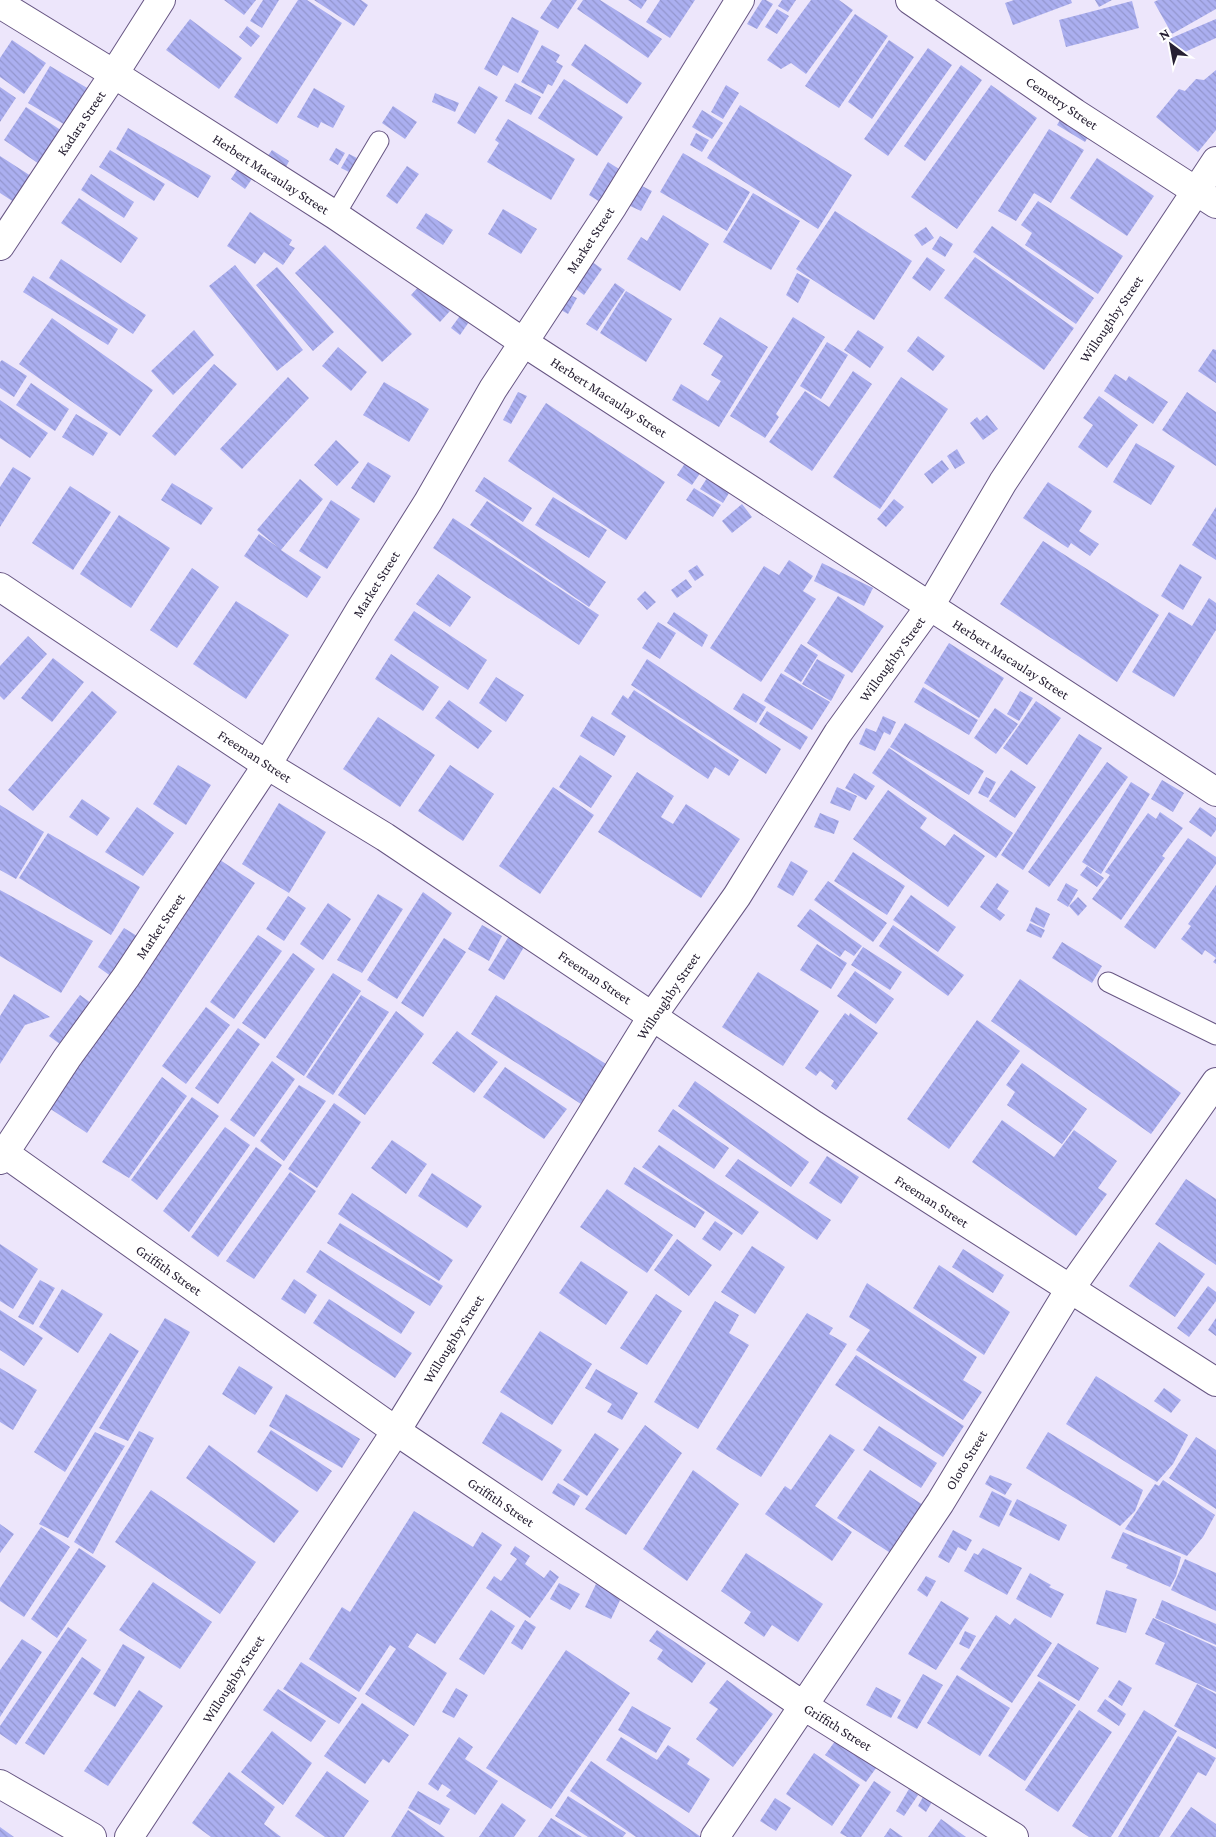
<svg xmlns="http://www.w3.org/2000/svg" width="1216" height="1837" font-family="'Crimson Pro',serif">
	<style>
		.building { fill: url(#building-back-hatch) }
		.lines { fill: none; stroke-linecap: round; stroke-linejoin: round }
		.service-casing { stroke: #675683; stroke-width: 21 }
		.minor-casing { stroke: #675683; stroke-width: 30 }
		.service { stroke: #fff; stroke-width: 19 }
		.minor { stroke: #fff; stroke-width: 28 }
		.labels { text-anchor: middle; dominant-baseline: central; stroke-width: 5; stroke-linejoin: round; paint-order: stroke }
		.street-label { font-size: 14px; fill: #272033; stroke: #fff }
	</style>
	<defs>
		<pattern id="building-back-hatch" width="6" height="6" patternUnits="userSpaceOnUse" patternTransform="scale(1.25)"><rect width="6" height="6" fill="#abaff0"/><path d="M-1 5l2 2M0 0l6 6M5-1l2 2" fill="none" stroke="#9396ce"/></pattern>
	</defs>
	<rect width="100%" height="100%" fill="#ede6fb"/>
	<path class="building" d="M224,0H256L244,15Z
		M263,0H279L262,28L250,21Z
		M298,0H307L342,23L277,124L234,97Z
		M314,0H361L368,5L354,26Z
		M552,0H577L558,29L540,18Z
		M583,0H600L662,39L648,58L577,9Z
		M628,0H647L641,9Z
		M660,0H695L670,38L646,22Z
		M762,0H766L773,4L757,29L747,24Z
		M782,0H796L788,12L778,6Z
		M811,0H839L853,10L806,74L791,63L781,69L767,60Z
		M1014,0H1071L1072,3L1013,25L1005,3Z
		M1095,0H1112L1099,7Z
		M1158,0H1216V9L1172,34L1154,2Z
		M1132,1L1139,28L1066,47L1059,20Z
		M777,9L789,16L777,34L765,27Z
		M855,14L888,36L839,108L805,86Z
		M512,17L539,31L518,73L503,65L497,76L484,69Z
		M190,19L242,58L219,89L166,50Z
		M1216,19V38L1176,56L1169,39Z
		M247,26L260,36L251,47L239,37Z
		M12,40L46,63L24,94L0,77V58Z
		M889,40L914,57L872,119L848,102Z
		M585,44L642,83L627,104L571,65Z
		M542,45L560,55L556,62L563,66L552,86L548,84L543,94L521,82Z
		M928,48L952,65L888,156L864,139Z
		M961,65L982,80L925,161L904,146Z
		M50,66L94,92L72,129L28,103Z
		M1216,70V130L1198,152L1156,117L1179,89L1185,91L1196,79L1204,80Z
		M564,79L623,117L597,156L538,118Z
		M515,83L541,97L531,115L505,101Z
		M726,85L739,93L723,119L711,112Z
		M991,85L1037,118L957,229L911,197Z
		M479,86L498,97L475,134L457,123Z
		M0,87L16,98L0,122Z
		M314,88L345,106L333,128L321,122L318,128L297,117Z
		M435,93L459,103L455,112L432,102Z
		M740,105L852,175L818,229L707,158Z
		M393,106L417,122L405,139L382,123Z
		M26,107L68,135L45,168L4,140Z
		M702,110L723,123L712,139L692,127Z
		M1064,113L1092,130L1085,142L1057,125Z
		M508,119L575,159L551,200L487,162L499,143L495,140Z
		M128,128L211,176L198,198L116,149Z
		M1049,129L1084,150L1051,203L1034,193L1016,221L998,211Z
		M696,133L709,140L702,152L690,145Z
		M336,148L345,153L338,165L329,160Z
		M110,150L165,184L154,201L99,167Z
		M272,150L289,161L285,169L267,157Z
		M683,153L750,192L727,231L660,192Z
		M349,154L357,158L349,172L341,168Z
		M0,156L34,178L17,204L0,193Z
		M1097,158L1154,196L1127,236L1070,198Z
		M608,162L619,169L600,202L589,195Z
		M241,164L256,173L245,189L231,179Z
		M407,166L419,174L397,204L386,196Z
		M91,174L134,202L124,218L81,190Z
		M638,184L652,191L641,211L628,205Z
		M753,193L800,221L771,270L723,242Z
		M79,198L138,238L121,263L61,223Z
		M1038,201L1123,256L1098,294L1025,245L1032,233L1021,225Z
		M503,209L537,229L521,254L488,234Z
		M835,211L912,261L874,320L796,269Z
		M250,212L292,240L289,245L295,248L283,265L264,252L255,264L227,246Z
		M426,213L453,230L443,245L416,228Z
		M663,215L709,244L680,291L627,259L641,237L647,241Z
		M992,226L1094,298L1076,324L973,252Z
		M926,227L934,238L922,246L914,235Z
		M940,236L953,244L945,257L932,249Z
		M325,245L412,334L382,362L295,273Z
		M927,257L945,270L930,291L912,278Z
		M975,257L1074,328L1044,370L944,298Z
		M61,259L146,315L133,334L49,278Z
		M591,261L602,269L584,295L573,287Z
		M235,265L303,350L277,371L209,286Z
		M277,267L334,332L313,351L256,285Z
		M797,273L810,280L798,303L786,295Z
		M33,276L118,329L108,345L23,292Z
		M615,283L625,290L597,331L586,324Z
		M421,284L450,311L440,322L411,295Z
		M626,291L672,319L646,362L600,333Z
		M570,295L577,298L568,314L561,310Z
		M462,313L471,319L460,335L451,328Z
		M720,317L768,347L719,427L672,400L681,384L708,401L721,381L711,375L723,356L703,344Z
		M793,317L825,337L776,414L779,417L765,438L730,416Z
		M52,318L153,390L120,436L19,364Z
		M194,330L214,355L173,395L151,371Z
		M858,330L884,347L870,368L844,350Z
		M918,336L945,356L933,371L907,351Z
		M827,342L848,355L821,399L800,386Z
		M338,347L367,372L351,391L322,366Z
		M1213,349L1216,350V383L1198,371Z
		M2,360L27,376L14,397L0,388V362Z
		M214,364L237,384L175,456L152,436Z
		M853,371L872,384L812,471L769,442L805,391L829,407Z
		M1115,374L1126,381L1129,376L1168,402L1153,424L1104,391Z
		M288,377L309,398L242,469L220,449Z
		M901,377L948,409L880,509L833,477Z
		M384,382L429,409L409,442L363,415Z
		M31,383L69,409L55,431L16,405Z
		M518,392L527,396L511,424L503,420Z
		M1187,392L1216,412V466L1162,430Z
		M1099,396L1138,425L1107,468L1078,447L1093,425L1083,418Z
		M0,400L48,433L30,458L0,438Z
		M546,403L665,482L626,540L508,461Z
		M76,414L108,433L93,456L62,437Z
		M987,415L998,429L983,440L970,423L977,417L980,421Z
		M336,440L359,462L337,486L314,465Z
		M1136,443L1175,466L1151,505L1113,482Z
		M957,449L965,463L955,469L947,456Z
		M942,460L949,469L932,484L924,474Z
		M368,462L391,476L374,503L351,488Z
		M686,462L701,472L692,485L677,475Z
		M13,467L31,478L0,527V487Z
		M709,475L732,488L723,503L700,489Z
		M484,477L532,508L523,522L475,491Z
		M300,479L323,499L281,550L321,577L307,598L244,556L259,534L279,548L257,530Z
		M1048,482L1092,511L1079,531L1099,544L1090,556L1071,543L1068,548L1023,518Z
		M172,483L213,508L201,525L161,500Z
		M70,486L111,512L73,570L32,543Z
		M694,488L721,505L713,517L686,500Z
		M553,497L607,530L589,558L535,525Z
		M894,499L904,507L886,527L877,519Z
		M331,500L360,519L327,569L299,551Z
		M487,501L606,582L589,607L470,525Z
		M742,504L752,517L732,533L722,521Z
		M1216,507V560L1192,545Z
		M119,515L170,548L131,608L80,574Z
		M453,518L599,615L579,645L433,548Z
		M1043,541L1159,615L1117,682L1000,604Z
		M789,560L813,576L803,591L816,599L761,682L710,648L764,566L779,575Z
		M822,563L873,588L864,606L814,581Z
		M1180,564L1202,577L1183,610L1161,596Z
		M697,565L704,575L695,581L688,571Z
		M192,568L219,587L177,648L150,630Z
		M438,574L471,597L450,627L416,604Z
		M686,579L692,587L677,598L671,590Z
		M645,591L656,602L647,610L637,599Z
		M838,596L884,626L852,673L807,643Z
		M1209,598L1216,603V630L1174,697L1132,672L1169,612L1192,626Z
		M236,601L289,635L246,699L193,664Z
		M414,611L487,660L468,690L394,640Z
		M674,612L708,635L702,647L667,623Z
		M658,622L676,633L660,659L642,648Z
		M28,636L47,654L4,700L0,696V666Z
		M949,643L1004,678L979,718L924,683Z
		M801,644L818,655L801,682L784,671Z
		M391,654L439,687L423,711L375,679Z
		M53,658L84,682L52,722L21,698Z
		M647,659L781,749L766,774L631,685Z
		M817,659L845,675L831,701L802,684Z
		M781,673L830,702L812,730L764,701Z
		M496,677L524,695L506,722L479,703Z
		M923,687L978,720L969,735L914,702Z
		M634,690L739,760L729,776L715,767L708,779L611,714L623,695L628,699Z
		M92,691L117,712L33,811L8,790Z
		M1020,691L1033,698L1019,721L1007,714Z
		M743,693L766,707L756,723L733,709Z
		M449,700L492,731L478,749L435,718Z
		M1036,701L1061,718L1027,765L1003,748Z
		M995,708L1018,724L996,754L974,738Z
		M767,711L808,737L800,750L759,724Z
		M592,716L626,736L614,756L580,736Z
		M883,716L896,722L890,735L884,732L875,751L859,744L866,728L876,732Z
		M378,717L435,755L400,807L343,769Z
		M905,723L984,771L969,795L890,747Z
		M1079,734L1102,748L1023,870L1001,855Z
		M889,748L1013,833L996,858L872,773Z
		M580,755L612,776L591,808L559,787Z
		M1107,762L1128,777L1049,887L1028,872Z
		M178,765L211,785L186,825L153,804Z
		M450,765L494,794L463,841L418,811Z
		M1011,770L1036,787L1015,818L989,801Z
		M637,772L674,796L661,817L673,824L686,804L740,839L701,898L598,832Z
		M854,773L875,786L866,800L845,788Z
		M986,777L996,782L988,798L978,793Z
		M1162,780L1184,793L1173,812L1151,799Z
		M1131,782L1150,794L1101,874L1082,862Z
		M553,787L594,815L540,894L499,866Z
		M837,787L857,796L850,811L830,803Z
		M888,790L927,818L920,828L945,846L954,834L985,856L948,907L853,839Z
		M82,799L110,818L97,836L69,817Z
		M279,803L326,832L289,893L242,864Z
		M0,805L44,832L16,879L0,870Z
		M137,807L174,833L143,876L105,852Z
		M1200,807L1216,818V830L1211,837L1189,822Z
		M1160,812L1183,828L1162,856L1165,858L1121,920L1092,899L1110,875L1105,872L1148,813L1156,819Z
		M820,813L839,821L834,834L814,827Z
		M48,833L140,887L111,935L19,878Z
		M1188,838L1216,857V864L1155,949L1124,927Z
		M853,852L905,886L887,915L834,881Z
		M217,858L255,883L87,1133L49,1108Z
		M791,861L808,871L793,896L777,887Z
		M1087,866L1104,878L1097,887L1080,875Z
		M828,881L887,923L873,942L814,900Z
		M997,883L1009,891L997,909L1005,915L1000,921L980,907Z
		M1066,883L1078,890L1068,907L1057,900Z
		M1216,885V964L1213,962L1216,958L1205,950L1202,955L1181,939L1191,926L1188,924Z
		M0,890L93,941L61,993L0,956Z
		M423,892L452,913L397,999L367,980Z
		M378,894L403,909L362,973L337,960Z
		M911,895L956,927L938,952L893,920Z
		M288,896L306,908L284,941L266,929Z
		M1078,897L1087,906L1078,916L1069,906Z
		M328,903L351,919L323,960L300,944Z
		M1036,907L1050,914L1044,928L1030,921Z
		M810,909L862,946L854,956L845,950L840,957L797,926Z
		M1030,923L1045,930L1041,938L1026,931Z
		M482,925L502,936L489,961L468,949Z
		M893,925L964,975L948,996L879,946Z
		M124,928L142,939L115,979L98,967Z
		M511,933L527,942L504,980L488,970Z
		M258,935L282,951L234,1019L210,1002Z
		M444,938L466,952L423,1017L401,1003Z
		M1062,942L1102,966L1092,983L1052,958Z
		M817,944L847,963L831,989L800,970Z
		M863,947L902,972L890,990L851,965Z
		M293,953L315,969L265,1039L242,1023Z
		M855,971L894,999L876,1024L837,996Z
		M758,972L819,1011L783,1066L722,1027Z
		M333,973L361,991L304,1076L276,1057Z
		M1020,979L1181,1093L1151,1134L991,1021Z
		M14,994L50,1017L25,1025L0,1064V1016Z
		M80,995L99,1009L68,1050L49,1036Z
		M361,995L389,1012L333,1095L306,1077Z
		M496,995L606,1064L581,1104L471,1034Z
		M206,1007L230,1025L186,1084L162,1066Z
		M396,1011L424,1034L365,1115L338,1095Z
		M845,1013L849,1016L850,1013L878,1033L836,1090L831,1086L834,1081L820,1071L816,1076L805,1068Z
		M977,1020L1020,1051L949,1149L907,1119Z
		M238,1028L260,1044L218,1104L195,1088Z
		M457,1031L498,1062L474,1093L432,1063Z
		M272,1061L295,1079L254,1137L230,1120Z
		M1022,1063L1087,1109L1062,1144L1007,1105L1015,1092L1006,1085Z
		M505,1067L567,1109L544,1139L483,1097Z
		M162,1077L187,1096L129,1178L102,1162Z
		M695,1081L809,1162L791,1187L678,1106Z
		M299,1085L326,1101L284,1161L260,1141Z
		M192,1097L219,1116L157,1200L131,1180Z
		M334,1103L361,1122L317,1188L288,1169Z
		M673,1109L729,1148L714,1169L658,1131Z
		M1002,1120L1054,1157L1074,1130L1117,1161L1098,1188L1107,1194L1076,1236L972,1162Z
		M225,1127L250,1145L189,1232L163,1211Z
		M392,1140L427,1164L406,1194L371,1168Z
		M659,1145L759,1212L742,1235L642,1167Z
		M256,1147L282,1165L218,1257L191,1237Z
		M827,1156L859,1177L841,1204L809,1183Z
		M738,1159L831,1220L817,1240L725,1176Z
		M634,1167L705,1212L695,1228L624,1184Z
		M290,1172L316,1191L254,1279L226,1261Z
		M432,1173L482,1206L467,1228L418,1196Z
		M1186,1179L1216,1199V1265L1155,1224Z
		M607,1189L673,1235L647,1273L580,1227Z
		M352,1193L453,1260L439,1281L338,1214Z
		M715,1221L733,1233L720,1251L702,1239Z
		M340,1223L443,1286L430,1306L327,1243Z
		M677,1239L712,1265L689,1296L654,1270Z
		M1159,1242L1205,1274L1175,1317L1129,1286Z
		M0,1244L38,1269L13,1309L0,1301Z
		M752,1246L785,1267L755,1314L721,1292Z
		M963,1249L1004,1275L993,1293L952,1267Z
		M320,1250L415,1312L401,1334L306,1272Z
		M581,1261L628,1292L606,1325L559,1293Z
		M939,1265L1010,1312L984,1355L913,1308Z
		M294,1279L317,1295L305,1314L281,1299Z
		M40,1280L55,1288L33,1325L18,1317Z
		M867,1283L977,1357L963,1380L982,1392L963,1420L856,1350L870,1330L849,1317Z
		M1208,1286L1216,1292V1301L1189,1337L1177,1328Z
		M62,1289L103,1314L78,1353L39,1327Z
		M656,1294L682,1311L647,1365L620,1348Z
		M329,1299L412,1353L395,1378L313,1323Z
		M715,1301L739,1315L729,1333L749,1345L698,1429L654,1402Z
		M0,1310L43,1338L24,1366L0,1350Z
		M807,1313L833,1328L829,1334L847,1344L761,1477L716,1449Z
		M165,1318L190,1332L128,1441L99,1428Z
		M1216,1318V1336L1208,1330Z
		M540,1331L592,1364L552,1425L500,1392Z
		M110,1333L139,1351L65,1472L34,1452Z
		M856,1355L964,1426L943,1457L835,1385Z
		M239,1366L273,1387L255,1415L222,1394Z
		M0,1368L37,1390L13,1430L0,1422Z
		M596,1369L638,1393L622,1420L607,1412L612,1404L585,1388Z
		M1096,1376L1188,1435L1173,1464L1157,1482L1066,1424Z
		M1164,1388L1181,1400L1171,1413L1154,1401Z
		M286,1394L360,1439L342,1468L269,1426Z
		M501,1412L562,1450L542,1481L482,1443Z
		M645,1425L682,1453L626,1535L585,1509Z
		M879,1426L937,1463L921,1488L863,1450Z
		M271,1430L332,1471L317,1492L257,1452Z
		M139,1431L154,1438L93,1554L74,1542Z
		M95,1432L125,1446L68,1538L39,1524Z
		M1048,1432L1143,1490L1135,1511L1120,1526L1026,1468Z
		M595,1433L619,1449L587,1496L563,1480Z
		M830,1434L855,1450L815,1506L852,1532L832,1561L765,1514L785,1486L791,1490Z
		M1196,1437L1216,1450V1509L1169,1478Z
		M209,1445L299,1511L274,1543L186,1478Z
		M693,1470L739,1504L687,1581L643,1549Z
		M870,1470L926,1507L895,1556L837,1518Z
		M990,1475L1012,1484L1005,1495L985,1484Z
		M1163,1480L1215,1515L1203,1537L1187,1556L1125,1529L1155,1484L1159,1486Z
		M558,1483L580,1496L574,1506L552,1493Z
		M151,1490L256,1562L220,1614L115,1542Z
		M992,1491L1012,1501L999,1527L979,1517Z
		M1017,1499L1067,1525L1059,1541L1009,1515Z
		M414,1511L473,1547L482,1532L502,1545L435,1644L417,1633L408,1647L447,1673L414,1726L365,1694L396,1649L390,1645L359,1692L309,1659L342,1607L350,1612Z
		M0,1524L14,1534L0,1553Z
		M41,1527L70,1547L24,1617L0,1601V1588Z
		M953,1530L972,1540L966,1551L958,1547L949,1563L938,1557Z
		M1123,1532L1181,1557L1176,1576L1170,1587L1126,1568L1128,1565L1111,1558Z
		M515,1546L530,1556L525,1564L544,1578L550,1570L559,1577L530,1618L486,1588L494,1576L501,1581L517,1559L510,1554Z
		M79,1548L106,1566L57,1638L31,1619Z
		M983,1548L1022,1568L1007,1595L964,1571L974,1553L978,1555Z
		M746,1553L823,1604L798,1642L772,1625L764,1637L744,1623L751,1612L721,1591Z
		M1185,1559L1216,1573V1611L1171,1590Z
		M1030,1573L1051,1585L1049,1587L1064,1594L1051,1618L1016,1599Z
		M926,1576L936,1581L927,1597L917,1590Z
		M153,1582L212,1622L180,1669L119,1630Z
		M559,1583L580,1594L570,1610L550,1599Z
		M596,1584L622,1596L611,1619L585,1607Z
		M1106,1590L1137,1599L1126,1633L1096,1624Z
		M1162,1600L1216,1624V1645L1155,1618Z
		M941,1601L969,1618L936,1670L908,1654Z
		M491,1610L515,1626L484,1675L459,1659Z
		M996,1615L1010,1625L1015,1618L1052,1643L1012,1703L960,1669Z
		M1153,1618L1216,1647V1692L1155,1664L1165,1643L1145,1634Z
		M525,1620L536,1627L522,1650L511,1643Z
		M68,1627L87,1640L16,1745L0,1734V1726Z
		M657,1630L706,1663L692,1683L657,1659L663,1650L649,1641Z
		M965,1631L976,1636L969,1649L959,1644Z
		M22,1639L42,1652L0,1717V1670Z
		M1058,1643L1099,1668L1079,1701L1037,1676Z
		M123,1644L145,1657L115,1707L93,1694Z
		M566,1650L630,1693L551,1809L486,1768Z
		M82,1657L101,1670L44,1755L25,1743Z
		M301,1662L357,1698L339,1724L283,1689Z
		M923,1674L943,1685L917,1729L897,1718Z
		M957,1675L1010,1708L980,1756L927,1723Z
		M727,1680L773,1714L733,1767L696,1739L718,1709L709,1703Z
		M1119,1680L1132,1688L1122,1706L1108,1697Z
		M1039,1681L1076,1705L1025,1781L988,1756Z
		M1197,1684L1216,1694V1749L1174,1726Z
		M876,1687L901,1700L891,1718L866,1705Z
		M456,1688L468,1695L454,1718L442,1712Z
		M278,1689L326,1721L311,1742L263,1710Z
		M139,1690L163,1706L108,1786L84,1771Z
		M1105,1699L1126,1714L1119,1726L1097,1711Z
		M362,1703L409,1735L389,1763L383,1759L365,1784L324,1756Z
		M632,1706L671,1728L656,1753L618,1730Z
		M1079,1710L1112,1732L1058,1812L1025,1790Z
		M1144,1710L1177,1731L1111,1837H1089L1072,1826Z
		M272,1731L312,1763L283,1805L241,1772Z
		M1178,1736L1216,1758L1206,1776L1198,1772L1159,1837H1118Z
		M459,1737L473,1747L465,1759L498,1781L475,1815L446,1796L451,1790L442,1784L438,1791L428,1784Z
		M621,1737L657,1760L668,1745L690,1759L687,1764L710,1779L689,1813L606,1760Z
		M838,1737L879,1764L866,1782L825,1755Z
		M814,1753L860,1785L832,1826L786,1794Z
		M591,1761L701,1837H636L570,1791Z
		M327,1771L369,1801L344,1837H325L295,1816Z
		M229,1772L275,1807L264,1824L281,1837H211L192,1823Z
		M874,1781L891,1792L861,1837H847L840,1833Z
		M909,1789L918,1795L904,1816L896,1811Z
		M418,1791L450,1809L440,1825L408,1808Z
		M568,1796L626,1833L623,1837H588L555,1816Z
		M923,1797L932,1802L926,1812L918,1806Z
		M775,1798L791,1808L776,1831L760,1821Z
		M502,1803L526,1820L514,1837H479Z
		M1191,1807L1216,1824V1837H1170Z
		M408,1810L445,1837H391Z
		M551,1818L582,1837H538Z
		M941,1819L966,1837H928Z
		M0,1827L14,1837H0Z
		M890,1828L903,1837H884Z"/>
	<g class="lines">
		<defs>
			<path id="service" d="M335,215L379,141
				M1108,982L1216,1035"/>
			<path id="minor" d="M910,0L1075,113L1216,204
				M0,4L114,74L335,215L523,342L1216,792
				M0,246L114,74L161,0
				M0,587L267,765L385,837L814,1125L1216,1382
				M0,1150L396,1431L804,1706L1014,1837
				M0,1160L67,1058L126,977L267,765L360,610L428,502L493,389L613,206L740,0
				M0,1784L92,1837
				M129,1837L396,1431L653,1015L737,896L838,733L930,606L1003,482L1216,161
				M715,1837L940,1503L1070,1289L1216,1082"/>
		</defs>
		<use href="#service" class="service-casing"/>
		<use href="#minor" class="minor-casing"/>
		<use href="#service" class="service"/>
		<use href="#minor" class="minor"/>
	</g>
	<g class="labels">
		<g class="street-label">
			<text transform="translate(1062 103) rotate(34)">Cemetry Street</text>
			<text transform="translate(81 123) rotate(-56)">Kadara Street</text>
			<text transform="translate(271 174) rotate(33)">Herbert Macaulay Street</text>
			<text transform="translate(590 240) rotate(-57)">Market Street</text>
			<text transform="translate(1111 319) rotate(-56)">Willoughby Street</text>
			<text transform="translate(609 397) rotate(33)">Herbert Macaulay Street</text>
			<text transform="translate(376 584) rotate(-58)">Market Street</text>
			<text transform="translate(892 659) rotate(-54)">Willoughby Street</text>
			<text transform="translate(1011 659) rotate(33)">Herbert Macaulay Street</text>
			<text transform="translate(255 756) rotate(33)">Freeman Street</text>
			<text transform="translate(160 926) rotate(-56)">Market Street</text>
			<text transform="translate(595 977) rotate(34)">Freeman Street</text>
			<text transform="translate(668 996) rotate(-56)">Willoughby Street</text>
			<text transform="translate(932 1201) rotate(33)">Freeman Street</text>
			<text transform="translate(169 1270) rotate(35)">Griffith Street</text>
			<text transform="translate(453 1339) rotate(-58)">Willoughby Street</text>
			<text transform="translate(966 1460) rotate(-59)">Oloto Street</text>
			<text transform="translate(501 1502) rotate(34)">Griffith Street</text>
			<text transform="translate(233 1679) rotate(-57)">Willoughby Street</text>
			<text transform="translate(838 1727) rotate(32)">Griffith Street</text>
		</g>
	</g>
	<g transform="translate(1171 45) rotate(328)" stroke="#ffffff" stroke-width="4" paint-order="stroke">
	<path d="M0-4L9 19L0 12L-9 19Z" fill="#272033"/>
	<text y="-8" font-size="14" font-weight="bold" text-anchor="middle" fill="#272033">N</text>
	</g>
</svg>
